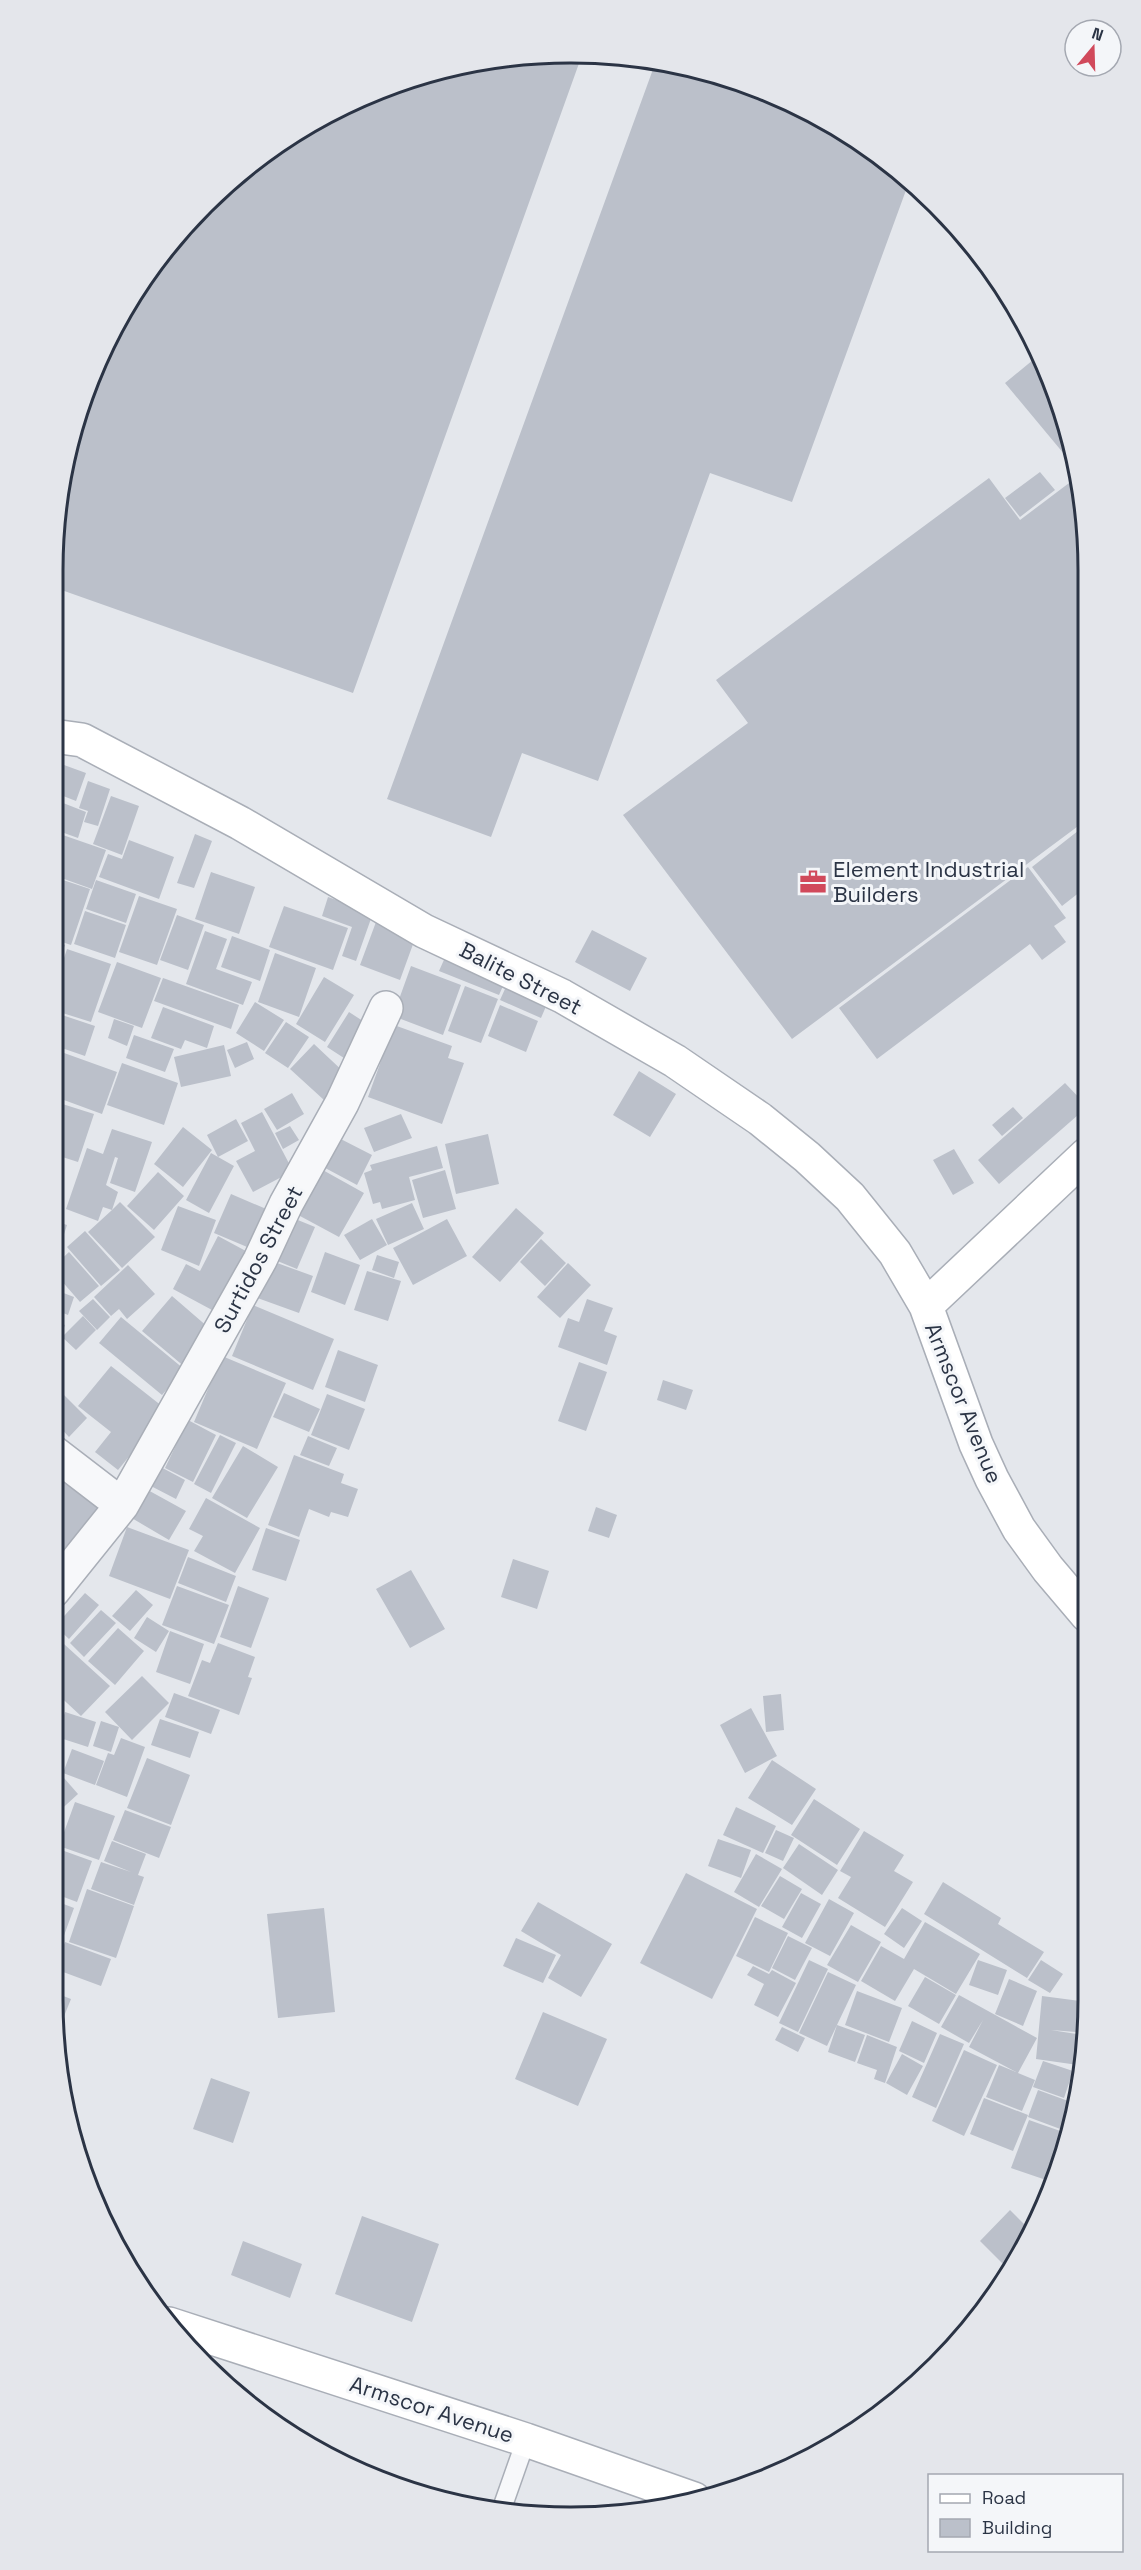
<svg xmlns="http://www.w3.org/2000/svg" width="1141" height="2570" font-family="'Space Grotesk',sans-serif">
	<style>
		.building { fill: #bbc0ca }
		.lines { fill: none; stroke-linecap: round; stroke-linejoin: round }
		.service-casing { stroke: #a9aeb7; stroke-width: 21 }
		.minor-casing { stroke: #a9aeb7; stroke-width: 36 }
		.secondary-casing { stroke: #a9aeb7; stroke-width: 36 }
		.service { stroke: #f7f8fa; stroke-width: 18 }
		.minor { stroke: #f7f8fa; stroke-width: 33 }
		.secondary { stroke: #fff; stroke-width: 33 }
		.labels { text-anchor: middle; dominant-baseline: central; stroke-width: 6; stroke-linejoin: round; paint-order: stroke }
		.poi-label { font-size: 22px; fill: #2b3445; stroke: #f4f6f9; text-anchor: start }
		.street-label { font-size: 22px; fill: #2b3445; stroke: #f4f6f9 }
		.rim { fill: none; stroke: #2b3445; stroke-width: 3 }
	</style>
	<rect width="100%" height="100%" fill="#e4e7ec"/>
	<path class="building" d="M537,54L582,55L353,693L53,587V570L80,404L122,311L181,229L255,159L342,106L437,70Z
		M656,61L737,80L886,159L909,182L792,502L710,473L598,781L522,753L491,837L387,799Z
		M1039,355L1049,372L1074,466L1005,383Z
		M1040,472L1055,490L1020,517L1005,498Z
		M1077,477L1084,503L1085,821L792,1039L623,815L748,723L716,680L989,478L1020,520Z
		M53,761L86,773L76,801L53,792Z
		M88,781L110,789L98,826L84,822L88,811L79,808Z
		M111,796L139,806L122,855L93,844Z
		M53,799L86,812L78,838L53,829Z
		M1083,827L1085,888L1062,906L1032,867Z
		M57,833L106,850L92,889L53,875V847Z
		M195,834L212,841L194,888L177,883Z
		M129,840L174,857L159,899L99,877L108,854L122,859Z
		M1028,867L1066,918L1054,926L1066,942L1042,960L1030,944L877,1059L839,1008Z
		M211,872L255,887L239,934L195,919Z
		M57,878L90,889L71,945L53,939V882L55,883Z
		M96,880L136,894L126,923L86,909Z
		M139,896L177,909L157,965L119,952Z
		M328,897L373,913L356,961L342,956L352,927L322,916Z
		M284,906L348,928L333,970L269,947Z
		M85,911L126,925L115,958L74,944Z
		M177,915L204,925L188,970L160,960Z
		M376,922L416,936L400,980L360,965Z
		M592,930L647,958L630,991L575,962Z
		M205,931L227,939L216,969L252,982L243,1005L186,984Z
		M232,936L270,950L260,981L221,967Z
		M53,940L65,945L53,979Z
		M67,949L111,964L91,1022L53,1010V991Z
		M275,953L316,968L299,1017L258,1002Z
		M447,953L507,977L499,995L439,971Z
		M117,962L161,978L142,1028L98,1012Z
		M411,966L461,985L443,1035L393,1016Z
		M324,977L354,995L325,1042L296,1024Z
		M163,978L239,1005L231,1029L154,1001Z
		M509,980L550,997L541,1018L500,1000Z
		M465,986L498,999L481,1043L448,1031Z
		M255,1002L284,1020L264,1051L236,1033Z
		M500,1005L538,1021L526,1052L488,1036Z
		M163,1007L214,1026L207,1048L185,1040L181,1049L151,1038Z
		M53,1012L95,1026L85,1056L53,1045Z
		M349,1012L369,1025L347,1060L327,1047Z
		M114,1019L134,1026L127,1046L108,1038Z
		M286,1022L309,1037L288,1068L265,1053Z
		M394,1025L452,1046L448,1058L464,1063L442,1124L368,1097Z
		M134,1035L174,1049L165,1072L126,1058Z
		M247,1042L254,1059L235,1068L227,1050Z
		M314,1044L347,1075L324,1100L290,1069Z
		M224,1045L231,1076L181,1087L174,1057Z
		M53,1049L117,1072L102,1114L53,1096Z
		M122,1063L178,1083L164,1125L107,1105Z
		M639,1071L676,1094L650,1137L613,1115Z
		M1065,1083L1086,1105V1108L999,1184L978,1160Z
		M292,1093L304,1114L277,1130L264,1109Z
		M53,1101L94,1114L78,1162L53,1154Z
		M1013,1107L1023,1118L1002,1136L992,1125Z
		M262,1112L293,1171L253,1192L236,1161L255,1151L241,1123Z
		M401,1114L412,1138L374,1152L364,1128Z
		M236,1119L248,1141L218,1157L207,1135Z
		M290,1126L299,1140L283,1149L275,1133Z
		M183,1127L212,1150L183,1187L154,1164Z
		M112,1129L152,1142L135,1192L110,1183L118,1158L115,1157L106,1185L118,1192L112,1210L120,1202L155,1237L122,1268L88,1232L112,1210L103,1207L98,1221L66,1209L87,1148L103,1154Z
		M329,1133L372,1155L357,1185L314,1162Z
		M488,1134L499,1184L456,1194L445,1144Z
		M437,1146L443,1168L409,1177L415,1200L382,1209L380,1202L373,1204L364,1173L372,1170L370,1165Z
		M954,1149L974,1183L953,1195L933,1160Z
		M211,1153L234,1166L209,1213L186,1200Z
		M312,1164L364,1193L339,1237L287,1209Z
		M445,1170L456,1209L423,1218L412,1180Z
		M158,1172L184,1196L154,1230L127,1206Z
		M231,1194L278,1214L261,1253L214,1233Z
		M53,1200L63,1204L53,1234Z
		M412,1203L424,1229L388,1245L376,1219Z
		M178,1206L216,1220L199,1266L161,1250Z
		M516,1208L544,1233L500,1282L472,1257Z
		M288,1216L315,1227L297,1269L270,1258Z
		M372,1219L387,1245L360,1260L344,1235Z
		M447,1219L467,1256L413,1285L393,1248Z
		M58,1222L67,1225L55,1262H53V1238Z
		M85,1231L120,1270L101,1286L67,1247Z
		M218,1236L257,1257L225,1317L173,1289L186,1264L200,1271Z
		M541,1239L566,1263L545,1286L520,1262Z
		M69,1252L99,1286L80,1302L53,1271V1267Z
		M325,1252L360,1265L345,1305L311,1292Z
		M377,1255L399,1262L394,1278L372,1270Z
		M266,1259L313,1276L299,1313L252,1296Z
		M568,1263L591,1285L560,1318L537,1297Z
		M128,1265L155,1294L127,1319L119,1309L111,1316L94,1297Z
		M367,1271L401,1281L388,1321L354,1310Z
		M53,1289L74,1297L68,1315L53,1309Z
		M172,1296L216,1334L186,1368L142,1331Z
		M93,1299L110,1317L97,1330L79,1311Z
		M587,1299L613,1308L604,1331L617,1336L607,1365L558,1347L568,1318L579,1322Z
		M253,1305L334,1339L313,1390L232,1356Z
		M83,1316L96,1330L76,1350L62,1337Z
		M121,1317L184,1369L162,1395L99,1343Z
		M53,1320L65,1325L53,1359Z
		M338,1350L378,1365L365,1402L325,1387Z
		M222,1356L286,1383L257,1449L194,1422Z
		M579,1362L607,1372L586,1431L558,1421Z
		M111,1366L167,1410L118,1470L95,1452L111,1432L78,1406Z
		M663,1380L693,1390L686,1410L657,1400Z
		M53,1384L87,1418L69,1437L53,1420Z
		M284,1393L320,1409L309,1432L273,1417Z
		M327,1394L365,1409L349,1450L311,1435Z
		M188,1420L216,1435L193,1482L165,1468Z
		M220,1435L236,1443L211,1493L194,1484Z
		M308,1436L337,1448L329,1466L300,1455Z
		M243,1446L278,1467L247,1518L212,1498Z
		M53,1454L109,1502L57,1561L53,1557Z
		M294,1455L344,1474L341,1483L358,1489L348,1517L331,1512L329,1517L309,1509L299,1537L268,1525Z
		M157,1465L185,1480L176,1499L147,1484Z
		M146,1489L186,1511L169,1540L130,1517Z
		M206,1498L260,1528L235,1573L194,1551L203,1536L189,1529Z
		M596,1507L617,1515L609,1538L588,1531Z
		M127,1527L189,1550L170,1599L109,1576Z
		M266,1528L300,1540L286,1581L252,1570Z
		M188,1557L236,1576L226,1602L178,1583Z
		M513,1559L549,1571L537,1609L501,1597Z
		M411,1570L445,1629L410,1648L376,1589Z
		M177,1586L229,1605L214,1644L162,1625Z
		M238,1586L269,1598L251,1648L220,1637Z
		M136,1590L153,1605L130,1631L112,1616Z
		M85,1593L99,1605L69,1639L55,1626Z
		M101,1610L116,1623L84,1657L70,1643Z
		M147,1617L169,1631L156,1652L134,1638Z
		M118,1628L144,1651L115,1685L88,1661Z
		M170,1631L204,1644L190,1684L156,1672Z
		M53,1634L110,1686L81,1716L53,1690Z
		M218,1643L255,1657L248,1677L252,1678L239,1715L188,1696L202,1660L210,1663Z
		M142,1676L169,1703L132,1740L105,1712Z
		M174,1693L220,1710L211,1734L165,1717Z
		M781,1694L784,1730L766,1732L763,1696Z
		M751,1708L777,1756L745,1773L720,1725Z
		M65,1712L96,1722L88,1747L57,1737Z
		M160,1719L199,1732L190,1758L151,1745Z
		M101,1721L119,1727L111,1752L93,1746Z
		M121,1738L145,1747L127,1797L96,1785L108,1753L114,1755Z
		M72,1749L104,1761L95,1785L63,1773Z
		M147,1758L190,1775L171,1825L127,1808Z
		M772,1760L816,1789L792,1825L748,1798Z
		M57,1770L78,1794L55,1815L53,1812V1774Z
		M814,1799L860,1829L837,1865L791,1835Z
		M75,1802L115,1816L99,1860L59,1846Z
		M736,1807L776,1826L763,1853L723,1835Z
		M125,1810L171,1827L159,1858L113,1840Z
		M53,1815L62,1819L53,1846Z
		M776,1830L794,1838L783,1861L765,1853Z
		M864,1831L904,1855L894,1871L913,1882L885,1927L838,1898L851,1877L840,1871Z
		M718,1839L751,1850L741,1878L708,1866Z
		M112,1841L146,1854L138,1875L144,1877L134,1905L91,1889L101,1862L131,1872L104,1861Z
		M799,1844L838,1870L822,1895L783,1868Z
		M53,1847L92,1861L77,1902L53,1893Z
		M756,1854L782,1869L759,1907L734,1892Z
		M686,1873L757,1909L712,1999L640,1963Z
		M780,1876L802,1889L784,1919L761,1906Z
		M943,1882L1001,1918L998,1924L1044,1952L1027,1978L924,1914Z
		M87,1889L134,1906L116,1958L69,1942Z
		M801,1893L821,1904L802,1938L782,1927Z
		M829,1899L854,1913L830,1956L805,1943Z
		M53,1900L74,1908L58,1952L53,1950Z
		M538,1902L612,1944L581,1997L548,1978L561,1955L521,1931Z
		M324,1908L335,2012L278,2018L267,1914Z
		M902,1908L922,1921L904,1948L884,1934Z
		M755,1917L788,1933L769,1972L736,1956Z
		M925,1922L980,1954L956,1994L914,1969L895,2001L861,1981L881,1946L904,1959Z
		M851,1925L881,1942L858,1982L827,1965Z
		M788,1936L812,1948L795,1980L772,1968Z
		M516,1938L556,1955L543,1983L503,1966Z
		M65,1942L111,1959L101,1986L55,1969Z
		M53,1954L58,1956L53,1971Z
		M809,1960L828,1969L798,2032L779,2023Z
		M978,1960L1007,1970L998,1995L969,1985Z
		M1041,1960L1063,1974L1050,1993L1028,1980Z
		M753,1966L769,1974L772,1970L796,1983L778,2017L754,2005L764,1984L747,1975Z
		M828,1972L856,1985L827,2046L799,2033Z
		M925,1977L956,1995L939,2024L908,2006Z
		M1009,1979L1037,1991L1023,2026L995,2014Z
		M857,1991L902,2008L889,2042L845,2025Z
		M53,1992L71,1999L58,2031L53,2000Z
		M959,1995L1037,2038L1018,2073L1035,2080L1022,2111L986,2097L999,2065L1016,2072L969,2047L983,2020L969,2043L941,2027Z
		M1042,1996L1080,2001L1076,2032L1051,2030L1083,2035L1078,2065L1036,2059Z
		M543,2012L607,2039L578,2106L515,2079Z
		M912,2021L937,2033L924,2063L899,2051Z
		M837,2025L865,2035L855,2062L828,2052Z
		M782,2027L805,2038L798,2052L775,2040Z
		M940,2034L964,2044L936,2108L912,2097Z
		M867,2035L897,2047L885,2083L874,2079L877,2070L857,2063Z
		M964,2050L997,2065L964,2136L932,2121Z
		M902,2054L923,2066L907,2095L886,2083Z
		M1043,2061L1073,2071L1064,2098L1033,2087Z
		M211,2078L250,2092L233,2143L193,2129Z
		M1038,2090L1071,2102L1063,2130L1028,2117Z
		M984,2098L1028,2115L1013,2151L970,2134Z
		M1029,2120L1066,2133L1049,2181L1011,2168Z
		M1062,2150L1061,2166L1053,2183L1051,2182Z
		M1010,2210L1031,2231L1019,2258L1010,2271L980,2241Z
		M362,2216L439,2244L412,2322L335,2294Z
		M243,2241L302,2264L290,2298L231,2275Z"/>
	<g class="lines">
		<defs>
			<path id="service" d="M501,2511L526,2440"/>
			<path id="minor" d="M53,1452L122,1505
				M53,1591L122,1505L260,1260L286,1204L342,1103L386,1008"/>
			<path id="secondary" d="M53,736L82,740L240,823L424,931L562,996L675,1061L760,1119L807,1157L850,1197L895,1253L926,1306L976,1444L992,1479L1019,1529L1048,1569L1087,1615
				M926,1306L1086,1155
				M169,2324L526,2440L694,2499"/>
		</defs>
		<use href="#service" class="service-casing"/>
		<use href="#minor" class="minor-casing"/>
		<use href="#secondary" class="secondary-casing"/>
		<use href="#service" class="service"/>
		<use href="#minor" class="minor"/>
		<use href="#secondary" class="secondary"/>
	</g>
	<defs>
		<symbol id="office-bare" viewBox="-9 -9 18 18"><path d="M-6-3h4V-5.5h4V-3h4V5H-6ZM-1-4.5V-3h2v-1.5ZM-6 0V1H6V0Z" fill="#d1495b" stroke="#f4f6f9" stroke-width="2.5" paint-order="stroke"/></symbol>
	</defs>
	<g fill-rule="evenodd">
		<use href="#office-bare" x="794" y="863" width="38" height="38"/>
	</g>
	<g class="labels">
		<g class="poi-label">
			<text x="833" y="869">Element Industrial<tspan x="833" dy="25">Builders</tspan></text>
		</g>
		<g class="street-label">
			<text transform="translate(521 978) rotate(27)">Balite Street</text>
			<text transform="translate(258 1259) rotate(-62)">Surtidos Street</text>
			<text transform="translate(964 1403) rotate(68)">Armscor Avenue</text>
			<text transform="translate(432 2409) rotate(18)">Armscor Avenue</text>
		</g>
	</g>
	<path d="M0 0H1141V2570H0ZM570 63H571A507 507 0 0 1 1078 570V2000A507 507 0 0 1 571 2507H570A507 507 0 0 1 63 2000V570A507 507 0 0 1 570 63Z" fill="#e4e6eb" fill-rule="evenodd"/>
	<path class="rim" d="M570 63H571A507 507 0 0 1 1078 570V2000A507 507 0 0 1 571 2507H570A507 507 0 0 1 63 2000V570A507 507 0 0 1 570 63Z"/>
	<rect x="928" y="2474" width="195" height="78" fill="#f4f6f9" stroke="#a4a8b1" stroke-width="1.5"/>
	<rect x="940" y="2494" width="30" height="9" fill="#ffffff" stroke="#a4a8b1" stroke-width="1.5"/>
	<text x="982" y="2504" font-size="18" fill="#2b3445">Road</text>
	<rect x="940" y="2519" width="30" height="18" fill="#bbc0ca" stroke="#a4a8b1" stroke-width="1.5"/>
	<text x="982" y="2534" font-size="18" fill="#2b3445">Building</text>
	<g transform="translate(1093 48) rotate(19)"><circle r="28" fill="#f4f6f9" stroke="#a4a8b1" stroke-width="1.5"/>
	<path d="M0-4.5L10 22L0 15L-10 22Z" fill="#d1495b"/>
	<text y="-9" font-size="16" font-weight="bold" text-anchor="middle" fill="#2b3445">N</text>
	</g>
</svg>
